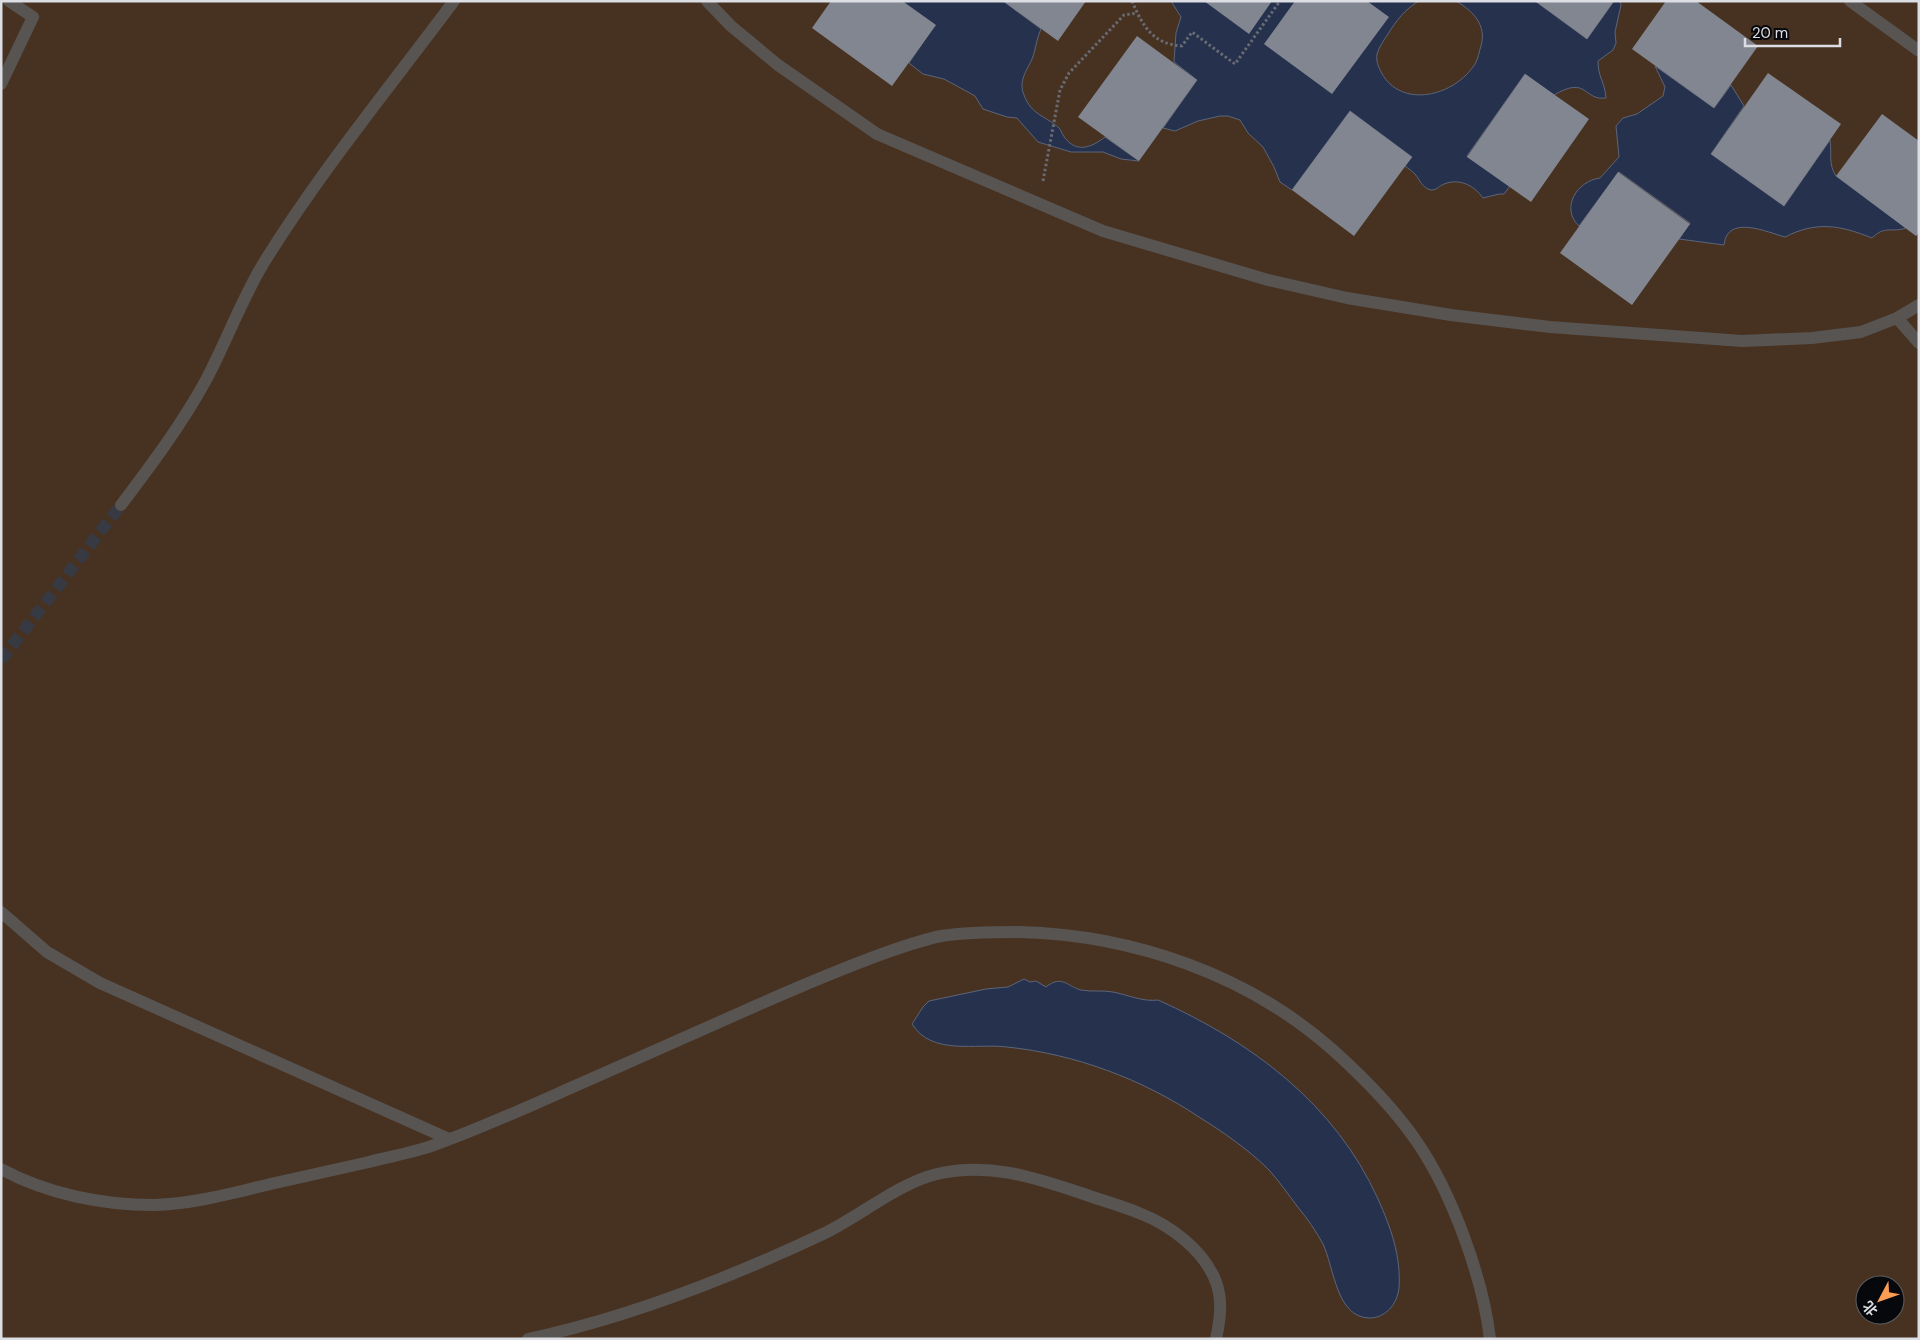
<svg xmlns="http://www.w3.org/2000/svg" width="1920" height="1340" font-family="'DM Sans','Noto Sans SC',sans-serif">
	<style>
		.green { fill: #473222; fill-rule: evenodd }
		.water { fill: #25314d; stroke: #5c657a }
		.building { fill: #828690 }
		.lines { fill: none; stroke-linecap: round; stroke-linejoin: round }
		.minor-tunnel { stroke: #373a42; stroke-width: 12; stroke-dasharray: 12 6; stroke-linecap: butt }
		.path { stroke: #686b72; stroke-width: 3; stroke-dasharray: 2.5 2.5; stroke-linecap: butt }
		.minor { stroke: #585451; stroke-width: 12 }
	</style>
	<rect width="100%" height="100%" fill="#1a1d25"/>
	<path class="green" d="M1,1H1919V1339H1ZM1865,1285H1895V1315H1865Z"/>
	<path class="water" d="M902,1H1003L1041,29C1036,40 1036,49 1032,59C1027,70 1018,81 1024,95C1031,115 1046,116 1059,128C1062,131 1060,131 1063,135C1075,154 1091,148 1105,137L1139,161L1121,159L1103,152H1071L1038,142L1017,118L1007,117L983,109L975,96L968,92L944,79L923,74L909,63L935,25Z
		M1171,1H1419C1405,9 1396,21 1388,34C1384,40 1379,47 1377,54C1376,61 1378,66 1381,72C1401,110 1455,96 1475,64C1478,59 1479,52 1481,46C1487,25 1473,11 1456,1H1535L1587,39L1614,1H1620L1621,5L1615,32L1616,43L1613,50L1598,61C1598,78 1605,82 1606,98C1583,101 1588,75 1554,95L1525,74L1467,156L1510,186L1504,194H1499L1483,198C1474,185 1458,177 1442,185C1438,187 1437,190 1431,190C1422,188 1420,180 1415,174C1412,171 1409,169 1405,166L1412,157L1350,111L1292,190L1280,182L1274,167L1263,147L1248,133L1240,120L1228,116H1220L1198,121L1175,131L1163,128L1197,80L1174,62L1176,33L1181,17Z
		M1655,66L1714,108L1731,85L1744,106L1711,154L1784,206L1830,140C1832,154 1828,164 1836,176L1906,228C1891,233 1885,225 1872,238C1840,225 1816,221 1785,237C1767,232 1727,214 1724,245L1679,239L1690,223L1619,172L1579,226C1560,208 1577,181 1600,178L1619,157L1616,126L1623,118L1637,114L1663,96L1665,87Z
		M1024,979L1030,982L1036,981L1046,987C1062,974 1068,987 1081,990C1091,992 1102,990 1113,992C1128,995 1143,1002 1158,1000C1252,1042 1335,1104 1378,1199C1391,1228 1401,1256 1399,1288C1397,1304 1386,1318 1369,1318C1336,1317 1334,1267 1323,1244C1316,1231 1307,1218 1297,1206C1288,1194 1279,1181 1269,1170C1248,1149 1223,1132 1199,1117C1142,1079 1075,1054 1007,1047C976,1043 932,1056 912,1024L923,1007L929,1001L986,989L1008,987Z"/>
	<path class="building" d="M831,1H902L936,25L892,86L812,28Z
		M1003,1H1086L1058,41Z
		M1204,1H1272L1249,34Z
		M1295,1H1367L1389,17L1332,94L1264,44Z
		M1535,1H1614L1587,39Z
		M1666,1H1696L1758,46L1714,108L1632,49Z
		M1137,36L1197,80L1139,161L1078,117Z
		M1768,73L1841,124L1784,206L1711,154Z
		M1525,74L1589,119L1531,202L1467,157Z
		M1350,111L1412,157L1354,236L1292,190Z
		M1882,114L1919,141V233L1916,236L1836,176Z
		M1618,172L1690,224L1632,305L1560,253Z"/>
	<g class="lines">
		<path class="minor-tunnel" d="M1,660L121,505"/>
		<path class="path" d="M1132,1C1143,27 1153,44 1182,46L1192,32L1235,64L1280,1
			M1043,181L1060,90L1069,73L1124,15L1137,13"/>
		<path class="minor" d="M707,1L731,26L778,65L877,134L1103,231L1268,280L1347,298L1451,315L1550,327L1742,341L1812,338L1861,332L1897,318L1919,305
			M1850,1L1919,51
			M1,84L33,17L9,1
			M1897,318L1919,343
			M121,505C152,464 182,424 206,380C226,342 241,301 263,264C320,172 389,88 454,1
			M1,912L47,952L100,983L449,1139
			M1,1169C47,1194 102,1205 154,1205C195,1204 236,1192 275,1183C306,1176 338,1169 369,1162C392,1156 416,1152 437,1144C484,1127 530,1106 575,1086C637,1059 699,1031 760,1004C801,986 841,969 882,954C902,947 921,940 941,936C967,932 994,932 1020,932C1134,935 1249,975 1334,1051C1365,1079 1394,1108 1417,1142C1452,1193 1483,1278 1490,1339
			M528,1339C627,1318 734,1276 825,1233C860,1216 899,1183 937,1174C989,1162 1032,1177 1081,1193C1100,1200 1120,1205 1139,1213C1170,1225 1204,1250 1216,1282C1223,1301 1220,1320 1216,1339"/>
	</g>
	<rect width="1920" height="1340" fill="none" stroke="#dcdee4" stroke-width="5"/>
	<g transform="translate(1880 1300) rotate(229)"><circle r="24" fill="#06080b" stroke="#5c5e62"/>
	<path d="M0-4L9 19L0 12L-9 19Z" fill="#fc9d54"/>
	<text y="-8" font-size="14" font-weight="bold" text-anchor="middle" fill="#dcdee4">北</text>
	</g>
	<path d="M1745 38v8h95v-8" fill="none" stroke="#dcdee4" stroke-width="2.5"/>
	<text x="1752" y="38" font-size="15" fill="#dcdee4" stroke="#06080b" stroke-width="4" paint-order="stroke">20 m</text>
</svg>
